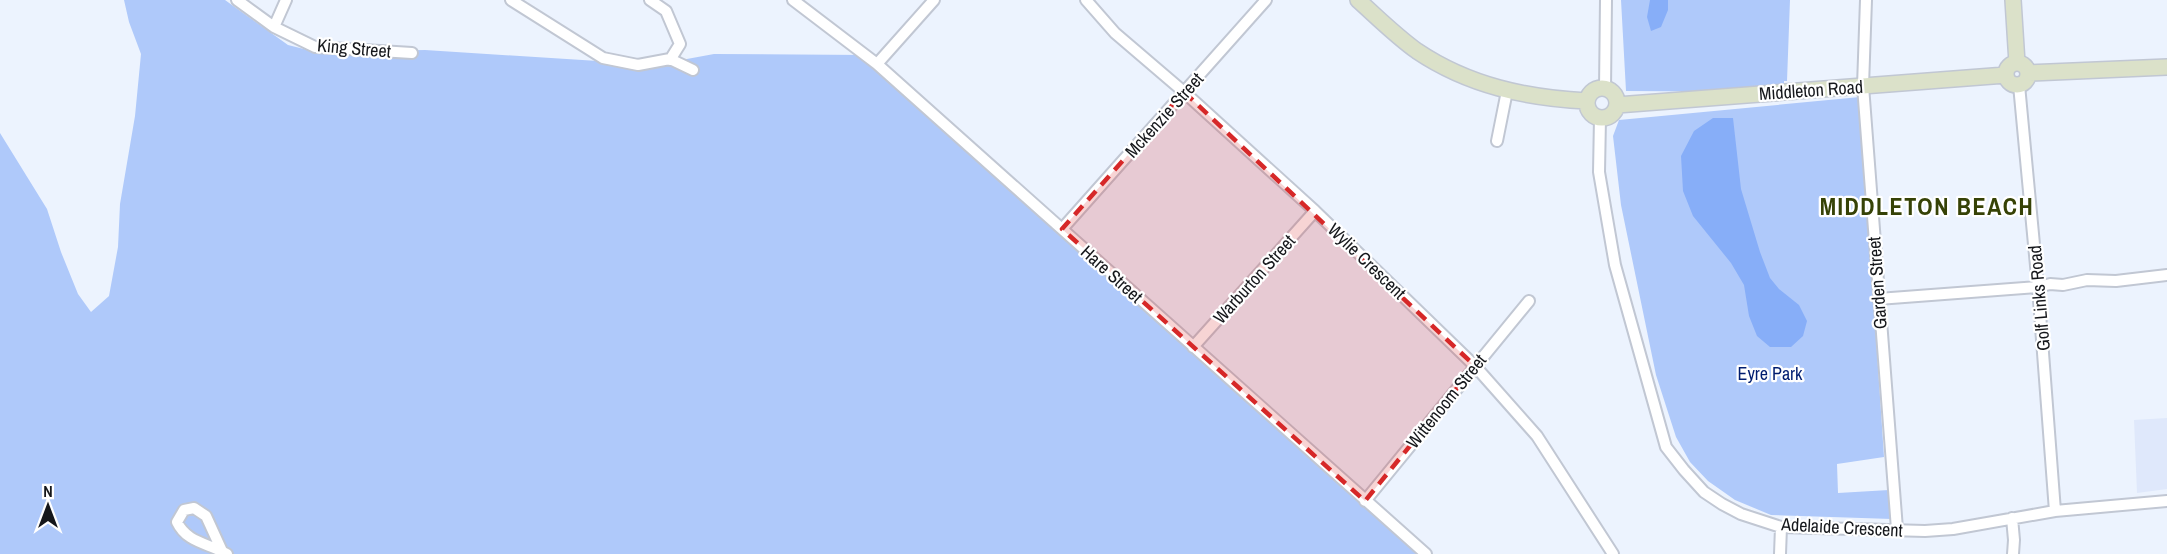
<svg xmlns="http://www.w3.org/2000/svg" width="2167" height="554" font-family="'Archivo Narrow',sans-serif">
	<style>
		.built { fill: #dfe8fb }
		.green { fill: #afc9fa }
		.water { fill: #87aef8 }
		.lines { fill: none; stroke-linecap: round; stroke-linejoin: round }
		.minor-casing { stroke: #c1c7d3; stroke-width: 14 }
		.secondary-casing { stroke: #c1c7d3; stroke-width: 18 }
		.minor { stroke: #fff; stroke-width: 10 }
		.secondary { stroke: #dbe1c9; stroke-width: 15 }
		.marked { fill: #d62828; fill-opacity: 0.2; stroke: #d62828; stroke-width: 4.5; stroke-dasharray: 12 8; stroke-linejoin: round }
		.labels { text-anchor: middle; dominant-baseline: central; stroke-width: 4.5; stroke-linejoin: round; paint-order: stroke }
		.street-label { font-size: 18px; fill: #15171b; stroke: #fff }
		.park-label { font-size: 18px; fill: #001d70; stroke: #fff }
		.district-label { font-size: 24px; font-weight: bold; letter-spacing: 1.5px; fill: #364206; stroke: #fff }
	</style>
	<rect width="100%" height="100%" fill="#ecf3fe"/>
	<path class="built" d="M2167,418V489L2137,493L2134,420Z"/>
	<path class="green" d="M124,0H225L288,45L316,52L425,50L598,61L638,68L714,54L865,55L1428,554H0V133L47,209L61,252L78,294L91,312L109,296L118,247L120,204L135,116L141,54L129,22Z
		M1621,0H1790L1787,81H1784V92L1626,91Z
		M1860,97L1884,457L1837,464L1838,493L1889,490L1892,519L1771,515L1735,500L1708,481L1690,462L1676,437L1656,375L1621,205L1613,136L1619,120Z"/>
	<path class="water" d="M1650,0H1668V10L1661,27L1651,31L1647,17Z
		M1713,118H1733L1741,189L1760,252L1770,278L1779,289L1799,305L1807,321L1803,336L1791,347H1770L1757,336L1749,316L1744,285L1731,263L1693,216L1683,191L1681,156L1694,131Z"/>
	<g class="lines">
		<defs>
			<path id="minor" d="M237,0L274,27L315,47L412,53
				M511,0L603,58L638,65L670,59L693,70
				M650,0L666,11L680,44L670,60
				M793,0L877,64L1426,554
				M1086,0L1115,33L1184,92L1315,211L1475,366L1537,436L1613,554
				M1866,0L1863,86L1897,529
				M274,27L286,0
				M877,64L934,0
				M2019,85L2038,287L2055,511
				M1605,89L1606,0
				M1600,118L1599,172L1615,265L1666,447L1684,470L1704,492L1722,504L1741,514L1781,527L1925,531L1953,529L2055,511L2167,501
				M1497,141L1507,91
				M1062,229L1266,0
				M1878,299L2038,287L2050,284L2063,285L2087,280L2116,281L2167,275
				M1193,347L1315,211
				M1365,501L1529,301
				M2012,518L2014,540L2013,554
				M222,551L206,516L194,508L184,510L177,522C187,543 208,543 227,554
				M1780,554L1781,527"/>
			<path id="secondary" d="M1358,0C1377,17 1396,36 1417,51C1469,86 1527,98 1587,101
				M2013,0L2017,63
				M2006 74a11 11 0 1 1 22 0a11 11 0 1 1-22 0Z
				M2029,73L2167,67
				M1587 103a15 15 0 1 1 30 0a15 15 0 1 1-30 0Z
				M1617,105L2006,75"/>
		</defs>
		<use href="#minor" class="minor-casing"/>
		<use href="#secondary" class="secondary-casing"/>
		<use href="#minor" class="minor"/>
		<use href="#secondary" class="secondary"/>
	</g>
	<path class="marked" d="M1184,92L1475,366L1365,501L1062,229Z"/>
	<g class="labels">
		<g class="street-label">
			<text transform="translate(354 48) rotate(5)">King Street</text>
			<text transform="translate(1811 90) rotate(-4)">Middleton Road</text>
			<text transform="translate(1164 115) rotate(-48)">Mckenzie Street</text>
			<text transform="translate(1367 261) rotate(44)">Wylie Crescent</text>
			<text transform="translate(1112 274) rotate(42)">Hare Street</text>
			<text transform="translate(1254 279) rotate(-48)">Warburton Street</text>
			<text transform="translate(1877 283) rotate(-94)">Garden Street</text>
			<text transform="translate(2039 298) rotate(-95)">Golf Links Road</text>
			<text transform="translate(1446 401) rotate(-51)">Wittenoom Street</text>
			<text transform="translate(1842 527) rotate(3)">Adelaide Crescent</text>
		</g>
		<g class="park-label">
			<text x="1770" y="373">Eyre Park</text>
		</g>
		<g class="district-label">
			<text x="1927" y="206">MIDDLETON BEACH</text>
		</g>
	</g>
	<g transform="translate(48 506)" stroke="#ffffff" stroke-width="4.5" paint-order="stroke">
	<path d="M0-4.5L10 22L0 15L-10 22Z" fill="#15171b"/>
	<text y="-9" font-size="16" font-weight="bold" text-anchor="middle" fill="#15171b">N</text>
	</g>
</svg>
